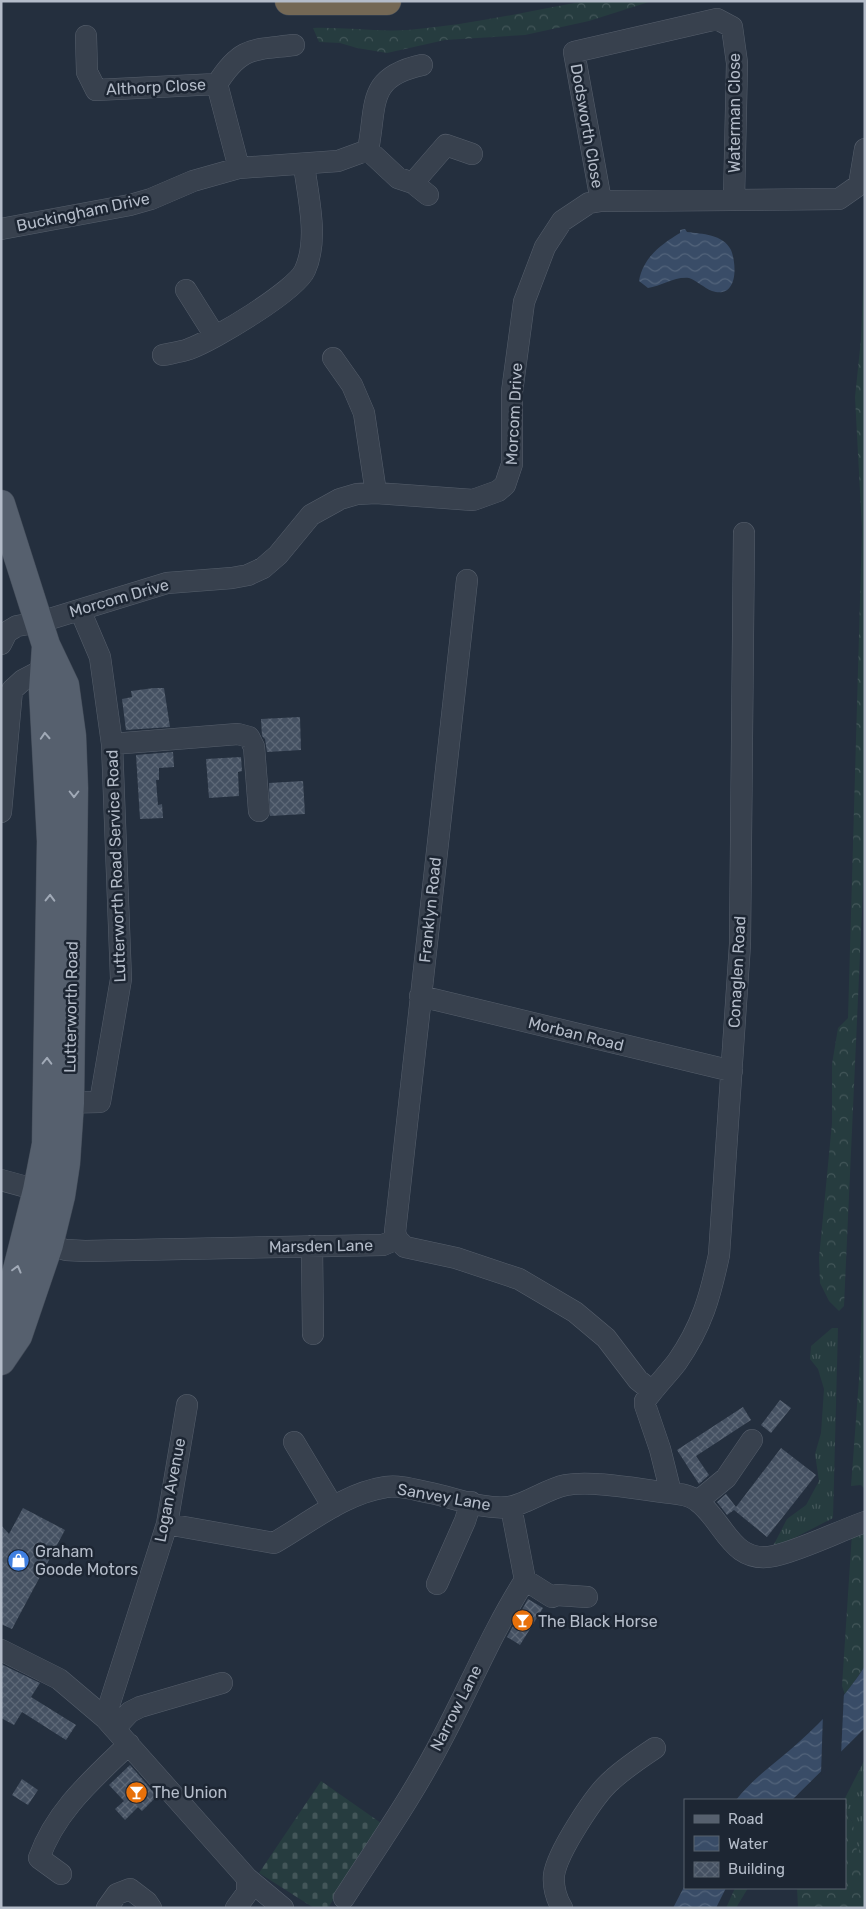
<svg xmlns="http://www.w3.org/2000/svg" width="866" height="1909" font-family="Rubik,sans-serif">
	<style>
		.grass { fill: url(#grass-tufts) }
		.forest { fill: url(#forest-crowns) }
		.cemetery { fill: url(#cemetery-stones) }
		.water { fill: url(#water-waves) }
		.pier { fill: #242f3e }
		.building { fill: url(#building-cross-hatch) }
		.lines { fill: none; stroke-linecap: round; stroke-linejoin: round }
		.minor-casing { stroke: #565f6c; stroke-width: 22 }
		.major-casing { stroke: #414a57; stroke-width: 29 }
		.highway-casing { stroke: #434c59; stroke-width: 29 }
		.minor { stroke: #38414e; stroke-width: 21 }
		.major { stroke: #56606e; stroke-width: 28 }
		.highway { stroke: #746855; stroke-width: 28 }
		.oneway { stroke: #a1aab7 }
		.labels { text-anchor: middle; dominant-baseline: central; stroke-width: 5; stroke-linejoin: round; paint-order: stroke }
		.street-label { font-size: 16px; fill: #b4bcc9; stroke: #1d2633 }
		.poi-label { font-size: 16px; fill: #b4bcc9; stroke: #1d2633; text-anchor: start }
	</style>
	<defs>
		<pattern id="grass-tufts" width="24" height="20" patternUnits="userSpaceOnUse" patternTransform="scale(1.25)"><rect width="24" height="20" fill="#263c3f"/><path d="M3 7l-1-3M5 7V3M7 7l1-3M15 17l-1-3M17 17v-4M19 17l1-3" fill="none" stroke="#435659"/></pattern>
		<pattern id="forest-crowns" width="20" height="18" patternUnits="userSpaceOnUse" patternTransform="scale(1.25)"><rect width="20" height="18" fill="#263c3f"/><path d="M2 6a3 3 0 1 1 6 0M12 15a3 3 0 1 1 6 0" fill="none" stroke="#435659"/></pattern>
		<pattern id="cemetery-stones" width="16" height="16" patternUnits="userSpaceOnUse" patternTransform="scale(1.25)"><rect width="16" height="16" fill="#263c3f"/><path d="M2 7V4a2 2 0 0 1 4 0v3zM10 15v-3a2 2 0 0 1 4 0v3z" fill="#435659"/></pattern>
		<pattern id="water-waves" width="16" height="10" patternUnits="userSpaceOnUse" patternTransform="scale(1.25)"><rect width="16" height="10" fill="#394c67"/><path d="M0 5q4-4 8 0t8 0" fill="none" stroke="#53647b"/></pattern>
		<pattern id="building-cross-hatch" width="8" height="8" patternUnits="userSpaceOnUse" patternTransform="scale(1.25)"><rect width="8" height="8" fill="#455162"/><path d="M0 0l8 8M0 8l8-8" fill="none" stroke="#5d6877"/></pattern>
	</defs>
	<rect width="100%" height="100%" fill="#242f3e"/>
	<path class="grass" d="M832,1328H838L833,1518L771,1550L787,1519L806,1505L819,1481L815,1454L821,1433L824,1389L818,1369L810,1359L811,1346Z
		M865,1759V1908H856L853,1823L845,1810L844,1800Z"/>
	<path class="forest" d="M585,1H652L589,21L525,35L445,40L387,53L357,48L340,43L319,42L313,28C344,27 376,32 408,30C467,25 526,12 585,1Z
		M865,238V845L844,1306L839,1311L829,1301L820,1283L819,1258L832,1123V1064L838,1028L848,1018L862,530L855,397L861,339Z
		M865,1231V1489L861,1485L851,1486L859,1379Z
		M865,1530V1666L845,1695L842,1686L852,1533Z
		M865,1809V1908H798L797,1888H845V1810L853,1823L858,1859Z
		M735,1888H748L736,1908H726Z"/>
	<path class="cemetery" d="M321,1781L381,1823L328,1908H314L259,1873Z"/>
	<path class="water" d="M685,229L687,232C702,234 723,234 731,250C737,265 738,299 712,291C704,288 696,280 689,278C676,276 661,286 648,288L639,281C643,258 660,245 680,233V230Z
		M865,1666V1728L792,1800H736C753,1778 778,1761 799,1742C824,1720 847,1694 865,1666Z
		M685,1885V1888H726L716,1908H673Z"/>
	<path class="pier" d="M844,1691L841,1755L821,1775L823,1714Z"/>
	<path class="building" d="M154,688H164L170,727L126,730L122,699L132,697L131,691Z
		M300,717L301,750L267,752L265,739L262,736L261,719Z
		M173,752L174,767L159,768V780H156L158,805L162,804L163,818L140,819L136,755Z
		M241,757L242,771L238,772L239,796L209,798L206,759Z
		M303,781L305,814L270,816L269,783Z
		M780,1400L791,1408L771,1433L761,1425Z
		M743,1407L751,1420L696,1456L709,1475L699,1484L677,1450Z
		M781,1448L816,1475L767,1537L734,1510L727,1515L717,1502L726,1494L736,1507Z
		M23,1508L65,1530L12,1629L1,1624V1525L9,1534Z
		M528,1599L543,1608L520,1645L507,1637Z
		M1,1664L40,1683L31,1697L76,1725L66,1740L22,1712L14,1725L1,1718Z
		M130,1765L157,1796L142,1811L138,1807L125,1820L115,1809L124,1801L109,1785Z
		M22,1779L38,1790L28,1805L12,1795Z"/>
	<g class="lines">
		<defs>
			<path id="minor" d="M86,36L87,72L96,90L217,84L239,168
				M217,84C241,46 253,50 294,45
				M368,150C377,105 366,77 422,65
				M413,183L446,145L472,154
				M601,201L574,52L717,19L732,27L737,63L734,199
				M1,229L130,205L151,199L193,181L239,168L338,161L368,150L398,178L413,183L428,195
				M186,290L215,336
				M163,355C172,353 181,352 189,349C212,341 296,291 305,270C319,239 308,197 304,165
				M333,358L352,385L364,413L376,493
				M744,533L740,944L719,1255C710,1297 702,1326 677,1362C667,1375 655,1387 645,1401V1405L660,1449L671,1493C681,1494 690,1495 697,1501C724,1520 731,1565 774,1556C801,1550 837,1532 865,1522
				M1,644L7,632L17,626L40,622L167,583L232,578L248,575L263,568L278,555L311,515L340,499L357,494L376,493L473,500L498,491L505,485L512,464V392L524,302L545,247L562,221L589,203L601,201L839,199L859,185L865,149
				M112,744L238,734L249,737L254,747L259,811
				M1,812L12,690L23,680L44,669
				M420,996L732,1071
				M55,1103L100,1102L121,979L112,744L100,657L80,610
				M1,1180L52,1194
				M397,1239L395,1232L467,580
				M34,1241L66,1250L85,1251L383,1245L397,1239L405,1247L456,1258L519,1279L575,1312L606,1338L638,1380L652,1391
				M312,1246L313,1334
				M294,1442L333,1507
				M698,1501L726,1478L752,1440
				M167,1524L274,1543C309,1523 345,1493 386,1487C400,1485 416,1490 431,1493C455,1498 484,1510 509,1507C527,1504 546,1489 566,1485C594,1480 642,1490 671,1493
				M525,1580L552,1597L557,1595L587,1597
				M437,1584L465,1521L471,1502
				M1,1650L59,1679L105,1718L247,1878L283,1908
				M105,1718L167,1524L187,1405
				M115,1728L130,1712L140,1707L222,1683
				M61,1874L39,1858C56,1810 93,1779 129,1744
				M344,1898C378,1845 414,1794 442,1739C470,1686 493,1630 525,1580L511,1507
				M107,1908L117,1894L130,1889L147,1902L151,1908
				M236,1908L247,1893V1878
				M562,1908C556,1898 553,1887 554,1875C557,1853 595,1794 612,1780C625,1768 640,1758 655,1748"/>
			<path id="major" d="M1,504L46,645L65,685L72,736L74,788L70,1103L66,1163L61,1196L49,1245L18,1336L1,1361
				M1,1333L37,1190L46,1144L51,841L43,690L46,646"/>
			<path id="highway" d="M289,1H387"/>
		</defs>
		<use href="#minor" class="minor-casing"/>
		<use href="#major" class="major-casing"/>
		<use href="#highway" class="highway-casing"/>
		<use href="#minor" class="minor"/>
		<use href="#major" class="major"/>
		<use href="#highway" class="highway"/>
	</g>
	<defs><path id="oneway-chevron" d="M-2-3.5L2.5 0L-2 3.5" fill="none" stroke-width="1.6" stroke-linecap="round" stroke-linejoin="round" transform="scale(1.25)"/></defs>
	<g class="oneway">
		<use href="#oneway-chevron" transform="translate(45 736) rotate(-93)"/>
		<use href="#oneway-chevron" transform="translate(74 794) rotate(90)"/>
		<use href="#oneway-chevron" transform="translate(50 898) rotate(-89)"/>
		<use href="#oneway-chevron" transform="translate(47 1061) rotate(-89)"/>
		<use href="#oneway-chevron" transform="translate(17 1269) rotate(-75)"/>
	</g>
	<defs>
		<symbol id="shop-disc" viewBox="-11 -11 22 22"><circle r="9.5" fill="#3f7fe0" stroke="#1d2633"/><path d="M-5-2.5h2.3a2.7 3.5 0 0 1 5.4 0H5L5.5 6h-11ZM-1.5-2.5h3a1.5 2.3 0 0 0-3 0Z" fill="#fff"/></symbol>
		<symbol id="bar-disc" viewBox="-11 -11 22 22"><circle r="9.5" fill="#e8710a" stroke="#1d2633"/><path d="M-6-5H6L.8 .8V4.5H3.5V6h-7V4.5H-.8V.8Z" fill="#fff"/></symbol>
	</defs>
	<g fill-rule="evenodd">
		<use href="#shop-disc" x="6" y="1548" width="25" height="25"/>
		<use href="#bar-disc" x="510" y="1608" width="25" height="25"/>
		<use href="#bar-disc" x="124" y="1780" width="25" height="25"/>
	</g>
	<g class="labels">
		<g class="street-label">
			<text transform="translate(156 87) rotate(-3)">Althorp Close</text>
			<text transform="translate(734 113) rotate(-90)">Waterman Close</text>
			<text transform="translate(587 126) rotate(80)">Dodsworth Close</text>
			<text transform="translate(83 212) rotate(-12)">Buckingham Drive</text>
			<text transform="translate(514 414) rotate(-87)">Morcom Drive</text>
			<text transform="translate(119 598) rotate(-16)">Morcom Drive</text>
			<text transform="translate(116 866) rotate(-92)">Lutterworth Road Service Road</text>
			<text transform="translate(430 910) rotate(-84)">Franklyn Road</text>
			<text transform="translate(737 972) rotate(-87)">Conaglen Road</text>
			<text transform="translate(71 1007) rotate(-89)">Lutterworth Road</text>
			<text transform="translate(576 1034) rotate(14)">Morban Road</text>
			<text transform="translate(321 1246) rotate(-1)">Marsden Lane</text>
			<text transform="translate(170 1490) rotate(-79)">Logan Avenue</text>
			<text transform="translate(444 1497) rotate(10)">Sanvey Lane</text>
			<text transform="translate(456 1708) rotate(-63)">Narrow Lane</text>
		</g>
		<g class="poi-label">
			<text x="35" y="1551">Graham<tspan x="35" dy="18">Goode Motors</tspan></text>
			<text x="538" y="1621">The Black Horse</text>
			<text x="152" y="1792">The Union</text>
		</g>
	</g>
	<rect width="866" height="1909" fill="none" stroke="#b4bcc9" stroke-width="5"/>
	<rect x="684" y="1799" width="162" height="90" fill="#1d2633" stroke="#59626f"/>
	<rect x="694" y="1815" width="25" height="8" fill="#56606e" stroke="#59626f"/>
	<text x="728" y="1824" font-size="15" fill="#b4bcc9">Road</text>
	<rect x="694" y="1836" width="25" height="15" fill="url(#water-waves)" stroke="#59626f"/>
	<text x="728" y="1849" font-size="15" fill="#b4bcc9">Water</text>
	<rect x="694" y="1862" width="25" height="15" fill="url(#building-cross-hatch)" stroke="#59626f"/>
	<text x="728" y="1874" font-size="15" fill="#b4bcc9">Building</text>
</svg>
